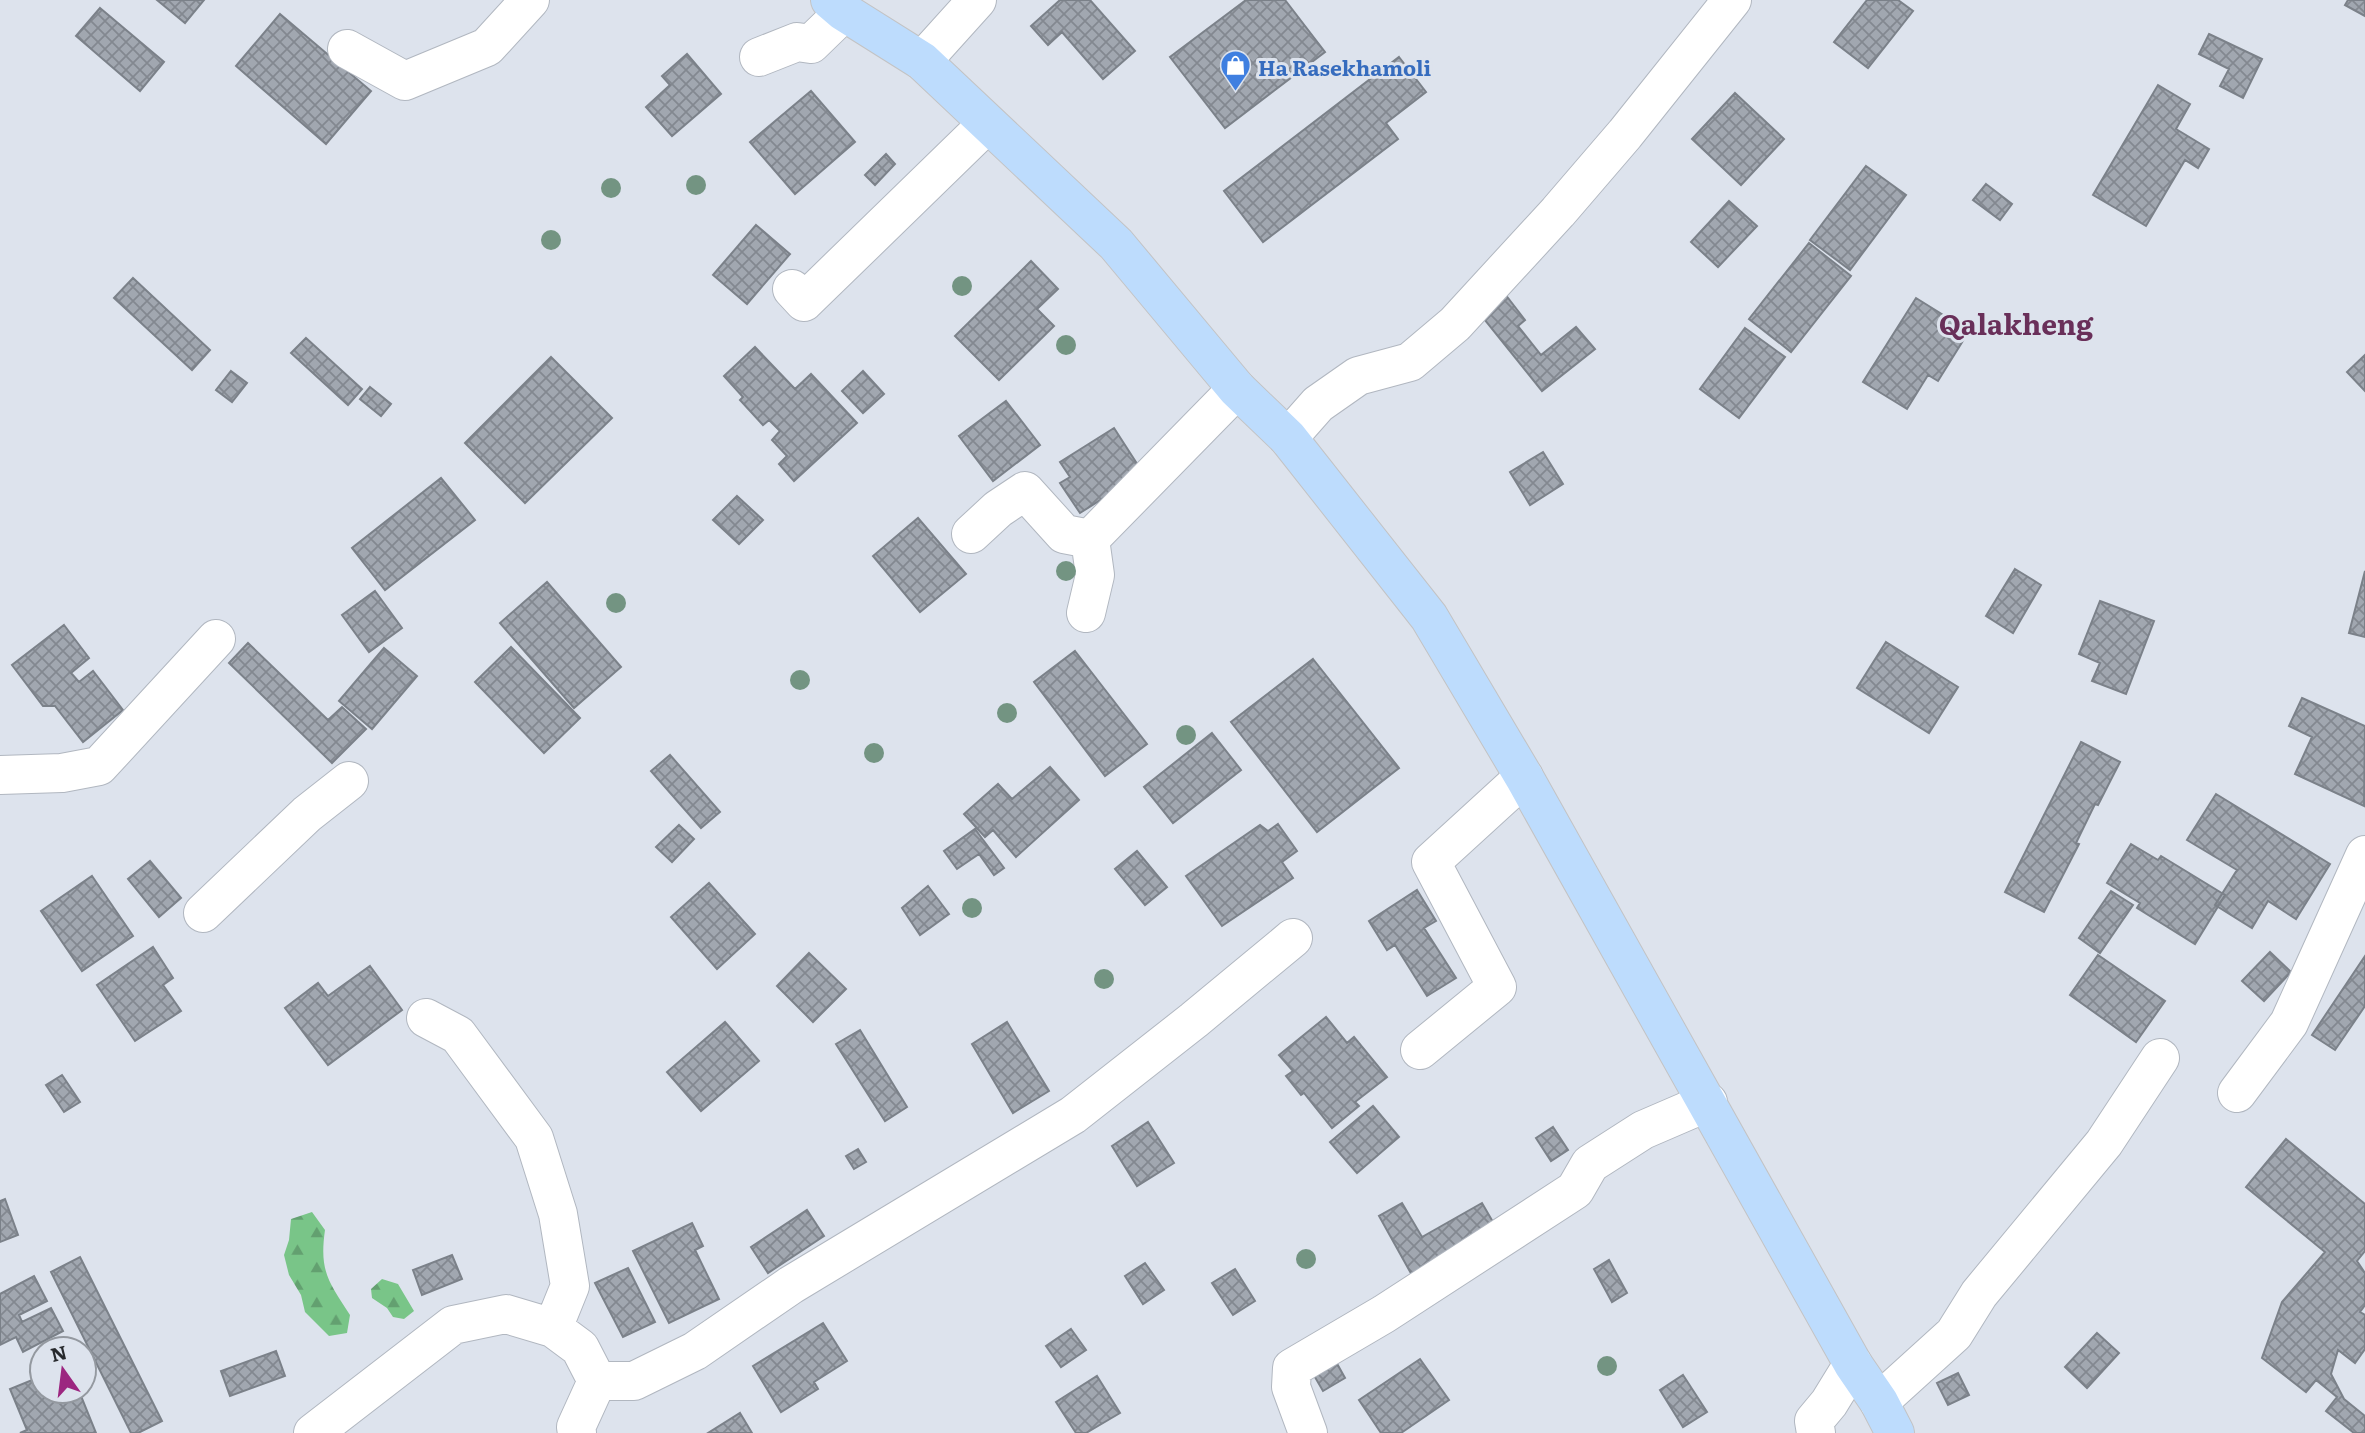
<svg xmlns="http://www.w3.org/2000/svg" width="2365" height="1433" font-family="Literata,serif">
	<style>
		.forest { fill: url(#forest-firs) }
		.building { fill: url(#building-cross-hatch); stroke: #7b8189; stroke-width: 2 }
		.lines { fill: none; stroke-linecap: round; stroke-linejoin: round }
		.minor-casing { stroke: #b1b7c0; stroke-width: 40 }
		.major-casing { stroke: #c3c3c4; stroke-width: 40 }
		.minor { stroke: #fff; stroke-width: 38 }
		.major { stroke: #bddcfd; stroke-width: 38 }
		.tree { fill: #739482 }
		.labels { text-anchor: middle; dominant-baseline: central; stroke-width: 6; stroke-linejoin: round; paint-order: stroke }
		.shop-label { font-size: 21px; font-weight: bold; fill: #366cbe; stroke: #dde3ed; text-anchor: start }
		.district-label { font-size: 28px; font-weight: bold; fill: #692f59; stroke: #dde3ed }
	</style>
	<defs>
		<pattern id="forest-firs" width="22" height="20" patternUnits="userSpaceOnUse" patternTransform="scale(1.75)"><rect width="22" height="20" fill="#79c588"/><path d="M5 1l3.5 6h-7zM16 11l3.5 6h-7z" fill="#63a070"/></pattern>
		<pattern id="building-cross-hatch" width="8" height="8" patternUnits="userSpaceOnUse" patternTransform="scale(1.75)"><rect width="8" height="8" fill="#a1a7b0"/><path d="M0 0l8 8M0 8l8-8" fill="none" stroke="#838890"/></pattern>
	</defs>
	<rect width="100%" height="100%" fill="#dde3ed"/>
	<path class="forest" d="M312,1212L325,1230C319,1272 329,1282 350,1315L347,1333L329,1336L305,1312L301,1295L289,1275L284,1255L289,1240L291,1219Z
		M382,1279L398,1284L414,1311L404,1319L393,1317L387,1308L372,1298L371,1289Z"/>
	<path class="building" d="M157,0H204L185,23Z
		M1060,0H1090L1135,51L1103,79L1062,32L1048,45L1031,26Z
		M1246,0H1285L1325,52L1225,128L1170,57Z
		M1867,0H1898L1913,11L1868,68L1834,42Z
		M2348,0H2365V16L2345,5Z
		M100,8L164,62L140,91L76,36Z
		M280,14L371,91L326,144L236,66Z
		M2209,34L2262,59L2243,98L2220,86L2229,69L2199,54Z
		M687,54L721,94L672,136L646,107L670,85L662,76Z
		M1399,57L1426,92L1386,123L1398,139L1263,242L1224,191Z
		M2158,85L2190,104L2176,129L2209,149L2198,168L2185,160L2146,226L2093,195Z
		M811,91L855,142L795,194L750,142Z
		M1735,93L1784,139L1741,185L1692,139Z
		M886,154L895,164L875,185L865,175Z
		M1866,166L1906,195L1850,270L1810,240Z
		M1986,184L2012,204L2000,220L1973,200Z
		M1729,201L1757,226L1718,267L1691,242Z
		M756,225L790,254L747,304L713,275Z
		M1809,243L1851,276L1791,352L1749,319Z
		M1031,261L1058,289L1037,309L1054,326L999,380L955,336Z
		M133,278L210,350L192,370L114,298Z
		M1505,294L1525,320L1518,326L1541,355L1576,327L1595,349L1542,391L1480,314Z
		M1916,298L1969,331L1938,381L1928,375L1907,409L1863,382Z
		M1745,328L1785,357L1739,418L1700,389Z
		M306,338L362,389L348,405L291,353Z
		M755,347L795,389L811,374L857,423L794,481L779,464L787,456L772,440L780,431L769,420L763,425L740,400L743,397L724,376Z
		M2365,355V391L2347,372Z
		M551,357L612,418L525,503L465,443Z
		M231,371L247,383L232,402L216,390Z
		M863,371L884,394L863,413L842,391Z
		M370,387L391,404L381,416L360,399Z
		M1006,401L1040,445L993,481L959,436Z
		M1114,428L1143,473L1080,513L1060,483L1070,477L1060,462Z
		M1543,452L1563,484L1530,505L1510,472Z
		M441,478L475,520L385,590L352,548Z
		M737,496L763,520L739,544L713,520Z
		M918,518L966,574L920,612L873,556Z
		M2015,569L2041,585L2013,633L1986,616Z
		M2365,571V637L2349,633Z
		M547,582L621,667L574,708L500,623Z
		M375,591L402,628L369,652L342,615Z
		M2100,601L2154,621L2126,694L2092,681L2100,663L2079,654Z
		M64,625L89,658L71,673L79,682L93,671L123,710L83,742L55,706H43L12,665Z
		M1886,642L1958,687L1929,733L1857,688Z
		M248,643L328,720L342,707L366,729L332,763L229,663Z
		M511,647L580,718L544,753L475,682Z
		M384,648L417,676L372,729L339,701Z
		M1075,651L1147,744L1105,776L1034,682Z
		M1313,659L1399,768L1317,832L1231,722Z
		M2302,698L2365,726L2364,806L2295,774L2312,737L2289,726Z
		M1212,733L1241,770L1173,823L1144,787Z
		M2081,742L2120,762L2098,805L2095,804L2076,843L2079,844L2044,912L2005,892Z
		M670,755L720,812L701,828L651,771Z
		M1050,767L1079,800L1016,857L993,830L985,837L964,814L998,784L1012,799Z
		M2216,794L2330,864L2296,919L2268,901L2252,928L2215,905L2237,870L2187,840Z
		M1278,824L1297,851L1282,862L1293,878L1222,926L1186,876L1260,825L1268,831Z
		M679,825L694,839L672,862L656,847Z
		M975,829L1004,868L994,875L979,854L957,869L944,851Z
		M2131,844L2158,860L2161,856L2225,895L2195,944L2137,908L2140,903L2107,883Z
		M1137,851L1167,887L1145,905L1115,869Z
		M150,861L181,898L159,917L128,879Z
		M92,876L133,936L82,971L41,911Z
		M709,883L755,934L717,969L671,917Z
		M928,886L949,914L920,935L902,908Z
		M1417,890L1436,921L1424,928L1456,978L1427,996L1395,945L1387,950L1369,921Z
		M2111,891L2133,905L2100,953L2079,938Z
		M153,947L173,978L163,985L181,1011L135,1041L97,985Z
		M2270,952L2291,972L2264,1001L2242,981Z
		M809,953L846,989L813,1022L777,986Z
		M2098,955L2165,1001L2136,1042L2070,995Z
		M2365,956V1006L2335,1050L2312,1035Z
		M370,966L402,1010L328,1065L285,1008L318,983L328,996Z
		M1326,1017L1347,1043L1354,1037L1387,1077L1355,1102L1359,1106L1332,1128L1304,1093L1301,1095L1286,1076L1293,1071L1279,1055Z
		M725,1022L759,1061L701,1111L667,1072Z
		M1007,1022L1049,1091L1013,1113L972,1044Z
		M860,1030L907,1107L885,1121L836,1044Z
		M62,1075L80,1102L64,1112L46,1085Z
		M1373,1106L1399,1137L1357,1173L1330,1142Z
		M1148,1122L1174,1163L1137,1186L1112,1146Z
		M1553,1127L1568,1150L1551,1161L1536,1138Z
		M2286,1139L2365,1204V1251L2357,1261L2365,1273V1305L2360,1312L2365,1315V1349L2355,1363L2338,1350L2331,1374L2344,1399L2365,1416V1433H2354L2326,1411L2337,1397L2316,1380L2306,1392L2262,1358L2282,1302L2325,1252L2246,1187Z
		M858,1149L866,1162L854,1169L846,1156Z
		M5,1199L18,1235L0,1242V1201Z
		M1402,1203L1422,1237L1482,1203L1497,1229L1413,1277L1379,1216Z
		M807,1210L824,1236L768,1273L751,1247Z
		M692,1223L703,1246L695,1250L719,1299L669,1323L633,1251Z
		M452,1255L462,1279L422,1295L413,1270Z
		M80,1257L162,1421L138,1433H131L51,1272Z
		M1609,1260L1627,1293L1612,1302L1594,1269Z
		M1145,1263L1164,1290L1143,1304L1125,1276Z
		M628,1268L655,1322L623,1337L595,1283Z
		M1235,1269L1255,1301L1233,1315L1212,1283Z
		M34,1276L47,1301L19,1315L22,1322L51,1308L63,1331L23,1352L16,1337L0,1345V1294Z
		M823,1323L847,1361L814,1382L818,1389L781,1412L753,1366Z
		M1071,1329L1086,1350L1061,1367L1046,1346Z
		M2097,1333L2119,1353L2087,1388L2065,1367Z
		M276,1351L285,1376L230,1396L221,1371Z
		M1420,1359L1449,1400L1401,1433H1381L1359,1400Z
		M1335,1360L1345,1378L1323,1391L1312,1372Z
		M1958,1373L1969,1395L1948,1405L1937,1383Z
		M1683,1375L1707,1412L1683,1427L1660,1390Z
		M42,1376V1391H79L96,1433H20L27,1430L10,1389Z
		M1097,1376L1120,1413L1086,1433H1076L1056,1402Z
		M740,1413L752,1433H708Z"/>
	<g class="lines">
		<defs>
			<path id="minor" d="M347,49L405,81L487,47L530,0
				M759,57L797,42L811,44L844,12
				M922,61L977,0
				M792,289L804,302L987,124
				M1288,438L1318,404L1358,376L1410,362L1455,324L1558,212L1625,134L1732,0
				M971,534L998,509L1025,491L1064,534L1090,539
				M1090,539L1237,389
				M1086,613L1095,575L1090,539
				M0,775L62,773L99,766L216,639
				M203,913L307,814L349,781
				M426,1018L458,1035L534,1138L558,1214L570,1286L553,1328
				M1420,1050L1497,987L1431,862L1524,777
				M2237,1093L2289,1023L2365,855
				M1879,1402L1954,1334L1979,1294L2104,1143L2160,1058
				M313,1433L453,1325L506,1314L553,1328L580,1348L597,1381
				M577,1433L576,1427L597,1381H634L695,1351L791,1285L1073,1115L1194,1020L1293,938
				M1308,1433L1291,1387L1292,1368L1384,1314L1575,1190L1590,1164L1643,1130L1708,1102
				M1816,1433L1814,1421L1829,1403L1853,1364"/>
			<path id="major" d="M830,0L844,12L922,61L1116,244L1237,389L1288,438L1429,617L1524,777L1853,1364L1879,1402L1895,1433"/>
		</defs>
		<use href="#minor" class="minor-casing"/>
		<use href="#major" class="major-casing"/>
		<use href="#minor" class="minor"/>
		<use href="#major" class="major"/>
	</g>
	<g class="tree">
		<circle cx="696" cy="185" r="10"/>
		<circle cx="611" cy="188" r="10"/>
		<circle cx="551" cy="240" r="10"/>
		<circle cx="962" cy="286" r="10"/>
		<circle cx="1066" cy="345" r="10"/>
		<circle cx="1066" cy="571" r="10"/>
		<circle cx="616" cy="603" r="10"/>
		<circle cx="800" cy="680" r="10"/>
		<circle cx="1007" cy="713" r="10"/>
		<circle cx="1186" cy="735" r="10"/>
		<circle cx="874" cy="753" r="10"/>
		<circle cx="972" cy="908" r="10"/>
		<circle cx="1104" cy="979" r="10"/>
		<circle cx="1306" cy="1259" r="10"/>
		<circle cx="1607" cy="1366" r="10"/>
	</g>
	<defs>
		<symbol id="shop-pin" viewBox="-11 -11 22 30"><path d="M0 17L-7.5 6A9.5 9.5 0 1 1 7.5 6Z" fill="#3f7fe0" stroke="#dde3ed"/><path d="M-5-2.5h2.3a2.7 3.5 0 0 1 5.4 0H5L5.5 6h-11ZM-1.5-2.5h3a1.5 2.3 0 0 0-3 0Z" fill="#fff"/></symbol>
	</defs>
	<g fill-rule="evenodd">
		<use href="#shop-pin" x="1218" y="48" width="35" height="47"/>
	</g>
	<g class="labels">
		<g class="shop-label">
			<text x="1258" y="66">Ha Rasekhamoli</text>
		</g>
		<g class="district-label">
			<text x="2016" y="323">Qalakheng</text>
		</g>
	</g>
	<g transform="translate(63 1370) rotate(346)"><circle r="33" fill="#dde3ed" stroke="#9499a0" stroke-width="2"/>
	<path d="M0-5L12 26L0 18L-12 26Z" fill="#9c2680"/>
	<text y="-10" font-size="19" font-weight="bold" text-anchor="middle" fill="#27292d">N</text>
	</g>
</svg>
